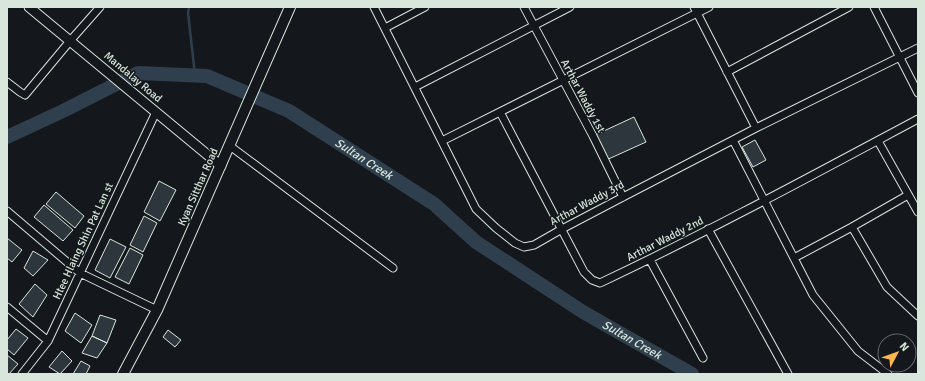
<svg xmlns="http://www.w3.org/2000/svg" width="925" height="381" font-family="Signika,sans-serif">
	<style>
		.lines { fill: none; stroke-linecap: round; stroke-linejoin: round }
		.stream { stroke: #2f3f4d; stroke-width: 2.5 }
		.river { stroke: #2f3f4d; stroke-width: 14 }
		.building { fill: #2c363c; stroke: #d8e6dc }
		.minor-casing { stroke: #d8e6dc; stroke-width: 9 }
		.tertiary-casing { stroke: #d8e6dc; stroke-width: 11 }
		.secondary-casing { stroke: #d8e6dc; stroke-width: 12 }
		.minor { stroke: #14181c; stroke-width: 7 }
		.tertiary { stroke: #14181c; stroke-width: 9 }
		.secondary { stroke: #14181c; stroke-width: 10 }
		.labels { text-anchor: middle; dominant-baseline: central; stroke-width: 3; stroke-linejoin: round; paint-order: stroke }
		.street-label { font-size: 11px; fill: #d8e6dc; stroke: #14181c }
		.water-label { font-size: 12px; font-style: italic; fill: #d8e6dc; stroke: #14181c }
	</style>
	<rect width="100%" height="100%" fill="#14181c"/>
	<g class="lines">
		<path class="stream" d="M189,7L188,13L195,75"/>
		<path class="river" id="s1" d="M7,137L63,111L138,73L207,76L289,111L434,204L476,242L583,312L692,374"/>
	</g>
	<path class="building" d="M634,117L646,142L604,161L593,136Z
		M755,140L766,160L753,167L742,147Z
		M159,181L176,190L160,221L144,212Z
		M56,192L84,216L75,228L46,204Z
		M44,205L73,230L63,241L34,217Z
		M144,216L157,223L143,252L130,245Z
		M7,238L22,250L12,262L7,258Z
		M110,239L126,247L110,278L95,270Z
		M130,248L143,255L129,284L115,277Z
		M33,251L48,260L33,276L24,268Z
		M35,284L47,295L33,317L19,304Z
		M75,313L92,325L81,343L65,331Z
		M100,315L116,320L107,343L92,336Z
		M16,329L28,338L14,355L7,349V340Z
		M168,330L181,340L175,347L163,337Z
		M92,336L107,343L97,358L82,353Z
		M62,351L72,361L60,374L49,367Z
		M7,355L18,364L9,374H7Z
		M81,361L90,366L86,374H73Z"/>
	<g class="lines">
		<defs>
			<path id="minor" d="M374,7L476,209L496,228L515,243L524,247L534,245L562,229L623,197L756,128L918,48
				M524,7L593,136L623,197
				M694,7L756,128
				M874,7L918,93
				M385,28L425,7
				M727,72L849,7
				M7,82L20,92L25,95L70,41L100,7
				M415,87L570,7
				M500,112L584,272L592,280L600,283C708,232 813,175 918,119
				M733,140L813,295L858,351L888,374
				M442,141L709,7
				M878,141L918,212
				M230,146L393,268
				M7,211L80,273L157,310
				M852,227L887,287L918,316
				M708,229L788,374
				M794,258L852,227L908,195
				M650,260L703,358
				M7,307L48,341
				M22,374L48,341L156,112"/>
			<path id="tertiary" d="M29,7L221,166"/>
			<path id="secondary" d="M123,374L157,310L290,7"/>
		</defs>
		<use href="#minor" class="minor-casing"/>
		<use href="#tertiary" class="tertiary-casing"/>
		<use href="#secondary" class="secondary-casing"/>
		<use href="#minor" class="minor"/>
		<use href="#tertiary" class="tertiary"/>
		<use href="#secondary" class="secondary"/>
	</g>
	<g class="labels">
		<g class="street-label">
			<text transform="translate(133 77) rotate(40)">Mandalay Road</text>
			<text transform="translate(583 96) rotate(62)">Arthar Waddy 1st</text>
			<text transform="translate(198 187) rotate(-66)">Kyan Sitthar Road</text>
			<text transform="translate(587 203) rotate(-28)">Arthar Waddy 3rd</text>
			<text transform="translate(665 239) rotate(-27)">Arthar Waddy 2nd</text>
			<text transform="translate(83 241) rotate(-65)">Htee Hlaing Shin Pat Lan st</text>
		</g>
		<g class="water-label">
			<text stroke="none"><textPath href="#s1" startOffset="393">Sultan Creek</textPath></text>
			<text stroke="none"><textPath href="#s1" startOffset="717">Sultan Creek</textPath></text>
		</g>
	</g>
	<rect width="925" height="381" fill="none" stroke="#d8e6dc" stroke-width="16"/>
	<g transform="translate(897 353) rotate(49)"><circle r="19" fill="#14181c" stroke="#626a69"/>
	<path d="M0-3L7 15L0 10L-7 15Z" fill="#ffb74d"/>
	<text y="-6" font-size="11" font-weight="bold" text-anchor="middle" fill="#d8e6dc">N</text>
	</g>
</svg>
